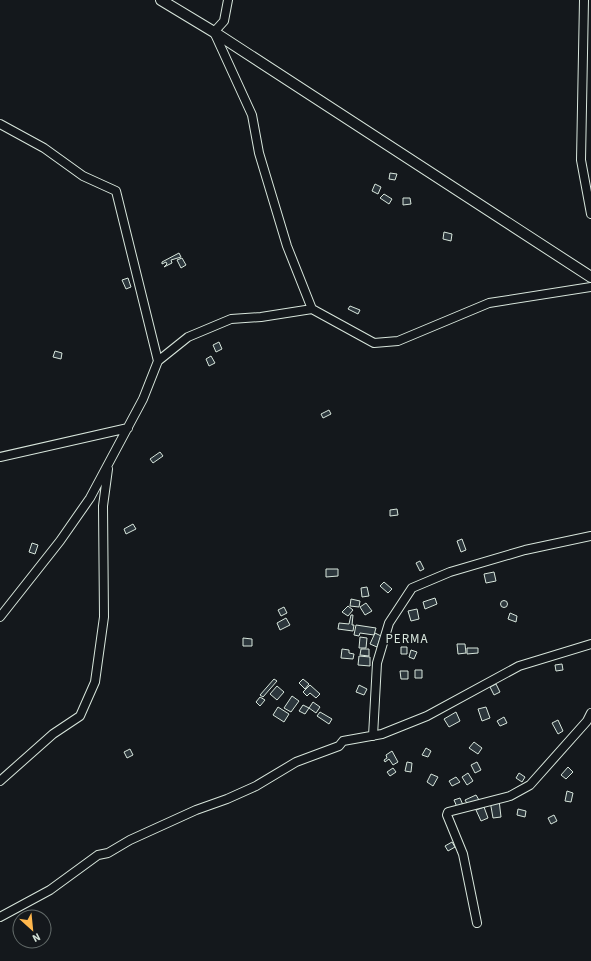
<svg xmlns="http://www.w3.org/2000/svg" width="591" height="961" font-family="'Source Sans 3',sans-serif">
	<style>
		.building { fill: #2c363c; stroke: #d8e6dc }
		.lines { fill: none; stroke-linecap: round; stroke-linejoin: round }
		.minor-casing { stroke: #d8e6dc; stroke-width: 10 }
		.tertiary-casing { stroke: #d8e6dc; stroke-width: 12 }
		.minor { stroke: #14181c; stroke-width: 8 }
		.tertiary { stroke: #14181c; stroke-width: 10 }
		.labels { text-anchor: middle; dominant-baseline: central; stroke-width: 3; stroke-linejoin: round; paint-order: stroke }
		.quarter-label { font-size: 13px; letter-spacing: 1px; fill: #d8e6dc; stroke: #14181c }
	</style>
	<rect width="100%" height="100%" fill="#14181c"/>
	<path class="building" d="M390,173L397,174L395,180L389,179Z
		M375,184L381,187L378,194L372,191Z
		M384,194L392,199L389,204L380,198Z
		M403,198H410L411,204L403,205Z
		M444,232L452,234L451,241L443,239Z
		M179,253L181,257L171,260L172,263L164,267L167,264L166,262L162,264V262Z
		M182,258L186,265L181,268L177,260Z
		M128,278L131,287L126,289L122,280Z
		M350,306L360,310L358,314L348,309Z
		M219,342L222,349L216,352L213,345Z
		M55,351L62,353L61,359L53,357Z
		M211,356L215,363L209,366L206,359Z
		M329,410L331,414L323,418L321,414Z
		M160,452L163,456L153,463L150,459Z
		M397,509L398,515L390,516V510Z
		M133,524L136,529L126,534L124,529Z
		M462,539L466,550L461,552L457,541Z
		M32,543L38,545L35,554L29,552Z
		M420,561L424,569L420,571L416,563Z
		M326,569H338V576L326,577Z
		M494,572L496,581L486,583L484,574Z
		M384,582L392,589L388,593L380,586Z
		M367,587L369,596L362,597L361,588Z
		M435,598L437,604L425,609L423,602Z
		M351,599L360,601L359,607L350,606Z
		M500.5 604a3.5 3.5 0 1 1 7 0a3.5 3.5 0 1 1-7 0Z
		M366,603L372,611L365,615L360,607Z
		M348,606L353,610L348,616L342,612Z
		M284,607L287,613L281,616L278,610Z
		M417,609L419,619L411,621L408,611Z
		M510,613L517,616L516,622L508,619Z
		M351,615H353L352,625H354L353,631L338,629L339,623L349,624Z
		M286,618L290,625L280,630L277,623Z
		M356,625L376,628L374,635L360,633L359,636L354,635Z
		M375,633L381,636L377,647L370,644Z
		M360,637L367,638L366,648H359Z
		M243,638L252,639V646H243Z
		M457,644H465L466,653L458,654Z
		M401,647H407V654H401Z
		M467,648H478V653L467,654Z
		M342,649L349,650V653L354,654L353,659L341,658Z
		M361,649H369V656L360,655Z
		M411,650L417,652L414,659L409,657Z
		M359,656L370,657V666L358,665Z
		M562,664L563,670L556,671L555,665Z
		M415,670H422V678H415Z
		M400,671H408V679H401Z
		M274,679L277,681L263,697L260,695Z
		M303,679L309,684L305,689L299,683Z
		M496,684L500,692L494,695L490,687Z
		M310,685L320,694L316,698L310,693L307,696L303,692Z
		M359,685L367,689L364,695L356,692Z
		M277,686L284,692L277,700L270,694Z
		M292,696L299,701L291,712L284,708Z
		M260,697L265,700L260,706L256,702Z
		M313,702L320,707L316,713L309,708Z
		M303,705L309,708L305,714L299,711Z
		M278,707L289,714L284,722L273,715Z
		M486,707L490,718L482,721L478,709Z
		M320,712L332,719L329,724L317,716Z
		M456,712L460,721L449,727L444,719Z
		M504,717L507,723L500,726L497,721Z
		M558,720L563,731L558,734L552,723Z
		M474,742L482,748L478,754L469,748Z
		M426,748L431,751L428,757L422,755Z
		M130,749L133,755L127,758L124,752Z
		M392,751L398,762L393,765L389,759L385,762L384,760L387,758L386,755Z
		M407,762L412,763L411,772L405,771Z
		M477,762L481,770L475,773L471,765Z
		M568,767L573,772L566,779L561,775Z
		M393,768L396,772L390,776L387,772Z
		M468,773L473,781L467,785L462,777Z
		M519,773L525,777L522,782L516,778Z
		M431,774L438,777L433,786L427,782Z
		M456,777L460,782L452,786L449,781Z
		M567,791L573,793L571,802L565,801Z
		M476,795L479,800L468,805L465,800Z
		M460,798L463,805L457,807L454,800Z
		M499,800L501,817L493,818L490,801Z
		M484,807L488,818L481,821L476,810Z
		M518,809L526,811L525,817L517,815Z
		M554,815L557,821L551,824L548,818Z
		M452,842L455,847L448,851L445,846Z"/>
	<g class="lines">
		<defs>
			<path id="minor" d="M228,0L224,21L214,32L252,115L259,153L287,246L312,309L374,343L398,341L489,303L591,287
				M584,0L581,160L591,214
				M0,124L44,148L83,176L116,191L158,361
				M0,457L128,428
				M0,617L60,541L90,498L143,399L158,361L188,337L231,319L261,317L312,309
				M373,736L377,663L389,623L412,588L450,572L525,550L591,536
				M0,781L53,734L80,716L95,682L104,617L103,506L108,469
				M0,917L50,890L98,855L108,853L130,840L196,810L227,799L256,786L296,762L339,746L343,741L382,734L427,716L519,666L591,644
				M477,923L463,854L447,815L448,812L510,796L530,785L587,721L591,713"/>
			<path id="tertiary" d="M161,0L214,32L591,277"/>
		</defs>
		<use href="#minor" class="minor-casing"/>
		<use href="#tertiary" class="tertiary-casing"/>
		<use href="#minor" class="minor"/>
		<use href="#tertiary" class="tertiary"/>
	</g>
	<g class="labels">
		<g class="quarter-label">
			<text x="407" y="639">PERMA</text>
		</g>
	</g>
	<g transform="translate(32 929) rotate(153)"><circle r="19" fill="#14181c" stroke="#626a69"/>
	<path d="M0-3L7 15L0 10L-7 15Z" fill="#ffb74d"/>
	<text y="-6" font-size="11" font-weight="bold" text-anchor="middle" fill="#d8e6dc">N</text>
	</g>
</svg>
